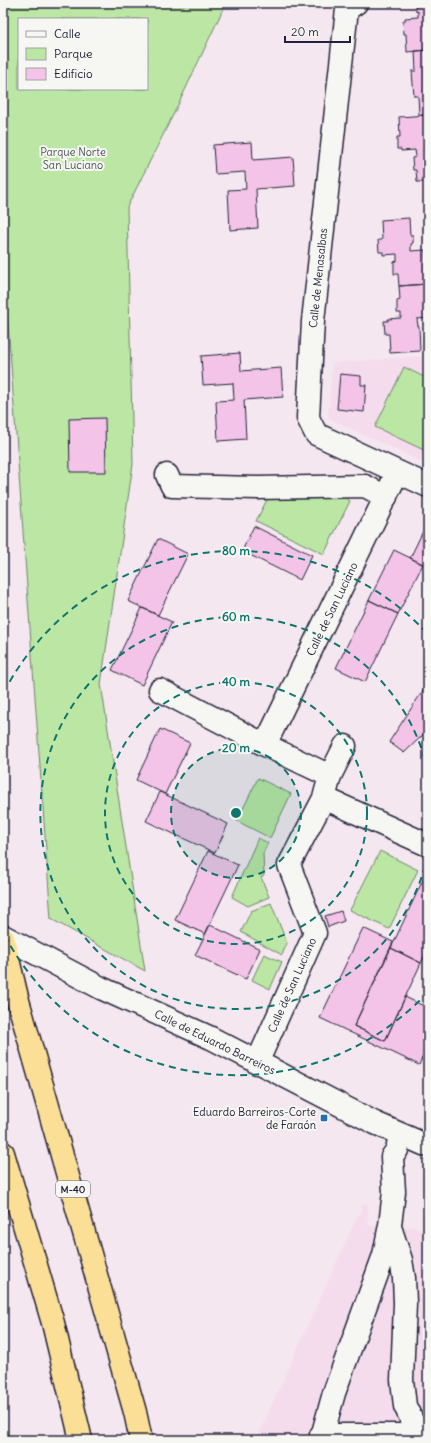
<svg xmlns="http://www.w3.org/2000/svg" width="431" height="1443" font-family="Delius,sans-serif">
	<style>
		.built { fill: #f4dced }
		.green { fill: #bbe6a3; stroke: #6e846f; fill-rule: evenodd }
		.building { fill: #f3c4e8; stroke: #22223b }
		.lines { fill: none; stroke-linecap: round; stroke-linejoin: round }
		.minor-casing { stroke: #22223b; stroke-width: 25 }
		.highway-casing { stroke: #22223b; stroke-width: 25 }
		.minor { stroke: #f6f6f2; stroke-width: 22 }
		.highway { stroke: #fbdf96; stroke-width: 22 }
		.ring { fill: none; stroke: #0f766e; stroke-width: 2; stroke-dasharray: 7 5 }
		.poi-dot { fill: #1f6fb2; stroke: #f6f6f2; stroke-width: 1.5 }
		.labels { text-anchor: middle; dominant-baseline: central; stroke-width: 4; stroke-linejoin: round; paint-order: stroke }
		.shield { fill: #f6f6f2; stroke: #626272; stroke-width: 1 }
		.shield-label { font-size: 10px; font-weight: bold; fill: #22223b }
		.park-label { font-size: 11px; fill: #485355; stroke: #f6f6f2 }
		.street-label { font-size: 11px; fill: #22223b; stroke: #f6f6f2 }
		.poi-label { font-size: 11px; fill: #22223b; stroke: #f6f6f2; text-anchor: end }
		.centre { fill: #0f766e; stroke: #f6f6f2; stroke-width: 2 }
		.ring-label { font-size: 12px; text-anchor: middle; font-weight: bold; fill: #0f766e; stroke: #f6f6f2; stroke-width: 4; stroke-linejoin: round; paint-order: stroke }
	</style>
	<rect width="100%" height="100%" fill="#f5e7ef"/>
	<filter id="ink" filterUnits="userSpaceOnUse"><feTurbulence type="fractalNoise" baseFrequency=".025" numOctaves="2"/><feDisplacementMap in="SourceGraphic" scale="8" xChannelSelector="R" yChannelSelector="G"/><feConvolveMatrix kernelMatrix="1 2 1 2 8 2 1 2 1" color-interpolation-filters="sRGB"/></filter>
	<g filter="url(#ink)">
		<path class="built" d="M428,356V465L328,418L332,363Z
			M364,1204H368V1226L421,1227L428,1218V1440H260L259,1433L356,1219Z"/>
		<path class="green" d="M3,3H226L178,105L127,207L133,464L101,684L145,971L51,919L3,254ZM19,19H147V89H19Z
			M404,367L428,379V452L375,427Z
			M271,492L344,497L350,501L324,554L256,521Z
			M258,778L291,794L270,838L237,821Z
			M258,838L268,843L263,853L264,876L261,877L269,897L248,906L232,897Z
			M380,851L418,870L389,929L350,910Z
			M271,903L287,943L282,955L241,932L251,911Z
			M264,954L282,962L270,989L252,980Z"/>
		<path class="building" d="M415,3H428V50L407,52L406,34H404L403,21H405V18L418,17V11L416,12Z
			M428,50V115H419L418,96H414L412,71H416L415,51Z
			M427,115L428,182H417L416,170H413L412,158L416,157L415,150L401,151V149H397V137H400L399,117Z
			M252,142L253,160L293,157L295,186L256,189L258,228L230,230L228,190L246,189L245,172L215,174L213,145Z
			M409,218L410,235H413V243L411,244V251L425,250L427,284L399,286L398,274H394V262L397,261V254L383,255V252H379L378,240H382L381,220Z
			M427,284L428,318L417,319L418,326H419L420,351L390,353L389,334H385L384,321H388V319L401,318V313H397V301L400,300L399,286Z
			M240,353L241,371L281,368L283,397L244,400L246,439L218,441L216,401L234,400L233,383L203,385L201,356Z
			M340,374L361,376V385H366L364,412L337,409Z
			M105,418L106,472H70L69,419Z
			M254,526L312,555L300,580L242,551Z
			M425,527L428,529V567L410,558Z
			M158,539L188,554L158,615L128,601Z
			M394,550L423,564L398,614L369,600Z
			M369,600L398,614L365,682L336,668Z
			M142,608L172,622L142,685L112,670Z
			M428,683V730L404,753L389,742Z
			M160,729L190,743L165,794L136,780Z
			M160,792L228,824L215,853L146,821Z
			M208,851L238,865L205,934L175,920Z
			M428,869V949L421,963L391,948Z
			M341,911L344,921L328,927L325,916Z
			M210,925L260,949L246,979L195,955Z
			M363,928L393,942L354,1026L385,1041L405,997L428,1008V1045L419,1065L320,1018Z
			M391,948L421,963L385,1041L354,1026Z"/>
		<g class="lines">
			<defs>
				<path id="minor" d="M356,3L347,9L313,321L308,418L316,434L428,486
					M167,475L172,486L258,488L365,486L386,497
					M160,690L265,745L330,776L324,798L428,845
					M265,745L397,473
					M330,776L345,746
					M3,936L101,988L211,1038L375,1123L428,1146
					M257,1063L315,933L289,865L324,798
					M390,1227L401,1260L404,1278L405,1303L402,1380L405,1406L419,1435
					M321,1435H428
					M321,1440L334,1393L384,1255L390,1225L394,1192L392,1157L397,1150L400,1134"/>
				<path id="highway" d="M3,938L17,997L135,1412L141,1440
					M3,1153L53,1323L81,1440"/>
			</defs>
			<use href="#minor" class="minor-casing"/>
			<use href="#highway" class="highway-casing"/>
			<use href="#minor" class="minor"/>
			<use href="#highway" class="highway"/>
		</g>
	</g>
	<circle cx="236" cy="813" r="65" fill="#0f766e" fill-opacity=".12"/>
	<g class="ring">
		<circle cx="236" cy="813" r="65"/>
		<circle cx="236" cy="813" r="131"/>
		<path d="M428 854A196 196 0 1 1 428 772"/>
		<path d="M428 992A262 262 0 0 1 4 934M4 692A262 262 0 0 1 428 634"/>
	</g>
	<rect class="poi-dot" x="320" y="1114" width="8" height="8" rx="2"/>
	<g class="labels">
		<rect class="shield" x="56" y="1181" width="34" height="16" rx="3"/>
		<g class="shield-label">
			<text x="73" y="1189">M-40</text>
		</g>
		<g class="park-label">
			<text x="73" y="152">Parque Norte<tspan x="73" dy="13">San Luciano</tspan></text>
		</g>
		<g class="street-label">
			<text transform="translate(318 278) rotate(-84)">Calle de Menasalbas</text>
			<text transform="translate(332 609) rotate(-64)">Calle de San Luciano</text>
			<text transform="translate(292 985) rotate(-66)">Calle de San Luciano</text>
			<text transform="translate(215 1042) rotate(26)">Calle de Eduardo Barreiros</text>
		</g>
		<g class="poi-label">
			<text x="316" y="1112">Eduardo Barreiros-Corte<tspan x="316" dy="13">de Faraón</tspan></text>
		</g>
	</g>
	<circle cx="236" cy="813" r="6" class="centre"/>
	<g class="ring-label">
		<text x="236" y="555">80 m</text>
		<text x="236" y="621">60 m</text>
		<text x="236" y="686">40 m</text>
		<text x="236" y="752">20 m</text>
	</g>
	<rect width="431" height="1443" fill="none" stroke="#f6f6f2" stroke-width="16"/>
	<rect x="8" y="8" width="415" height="1427" fill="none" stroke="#22223b" stroke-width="1.5" filter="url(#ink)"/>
	<rect x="18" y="18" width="130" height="72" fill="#f6f6f2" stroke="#a1a1a9"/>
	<rect x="26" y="31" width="20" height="6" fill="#f6f6f2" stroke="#a1a1a9"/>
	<text x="54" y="38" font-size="12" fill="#22223b">Calle</text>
	<rect x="26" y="48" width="20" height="12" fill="#bbe6a3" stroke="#a1a1a9"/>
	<text x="54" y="58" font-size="12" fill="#22223b">Parque</text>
	<rect x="26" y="68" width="20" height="12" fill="#f3c4e8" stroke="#a1a1a9"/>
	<text x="54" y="78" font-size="12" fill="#22223b">Edificio</text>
	<path d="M285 36v6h65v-6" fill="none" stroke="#22223b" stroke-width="2"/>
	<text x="291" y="36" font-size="12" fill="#22223b" stroke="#f6f6f2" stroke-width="3" paint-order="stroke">20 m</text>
</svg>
